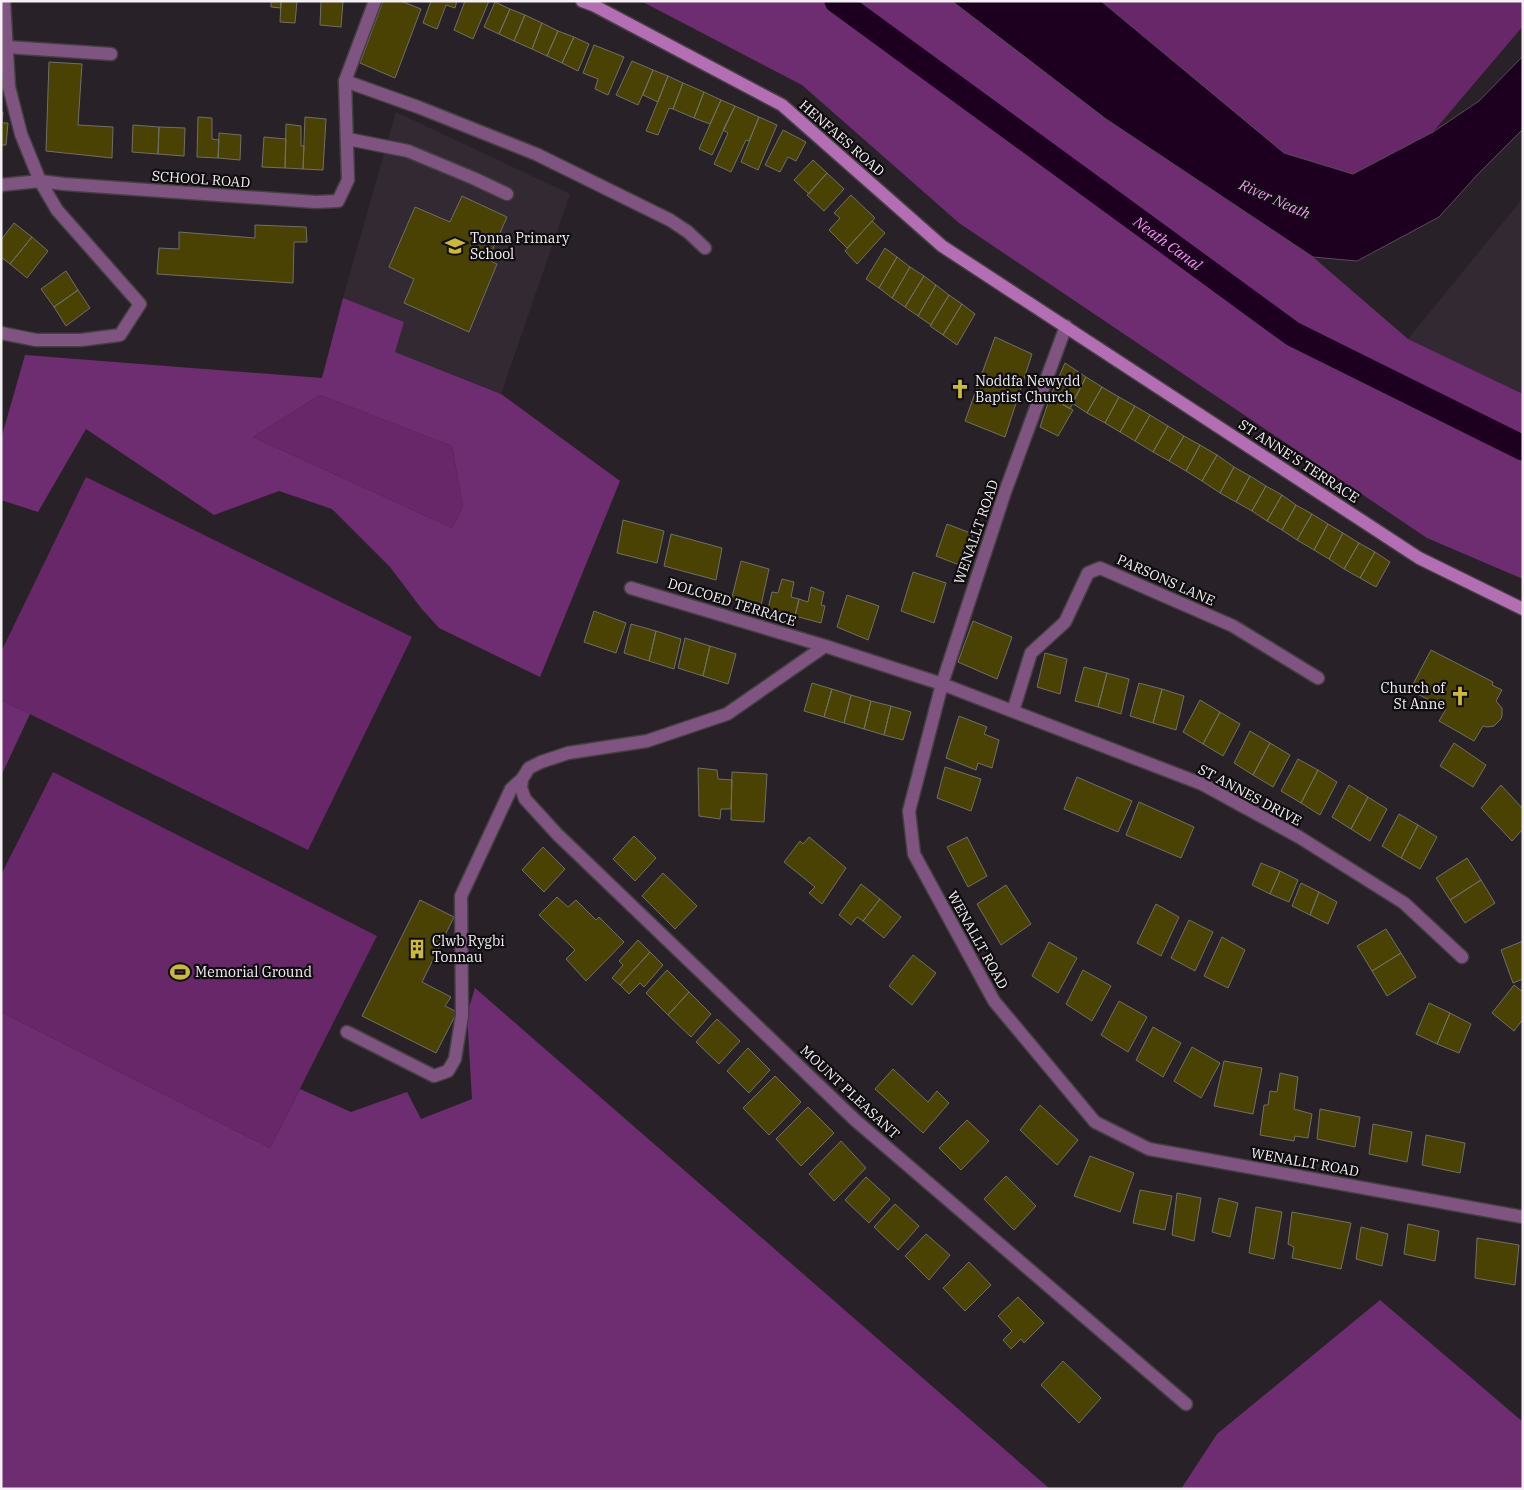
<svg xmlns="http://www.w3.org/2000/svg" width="1524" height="1490" font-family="'IBM Plex Serif',serif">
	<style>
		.built { fill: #332933 }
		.green { fill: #672769 }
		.forest { fill: #6e2d70; fill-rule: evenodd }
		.water { fill: #1d001f; stroke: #5e485f }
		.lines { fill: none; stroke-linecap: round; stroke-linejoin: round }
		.canal { stroke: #1d001f; stroke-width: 25 }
		.building { fill: #494202; stroke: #706f66 }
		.service-casing { stroke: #453f44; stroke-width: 15 }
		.minor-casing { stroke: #453f44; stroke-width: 15 }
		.secondary-casing { stroke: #453f44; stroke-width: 15 }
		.service { stroke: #805480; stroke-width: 12 }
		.minor { stroke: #805480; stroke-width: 12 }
		.secondary { stroke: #b36eb4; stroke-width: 12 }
		.labels { text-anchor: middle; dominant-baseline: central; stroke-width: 4.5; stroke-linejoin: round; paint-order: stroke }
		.street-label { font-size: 14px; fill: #f4f0f3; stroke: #0f0d0f }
		.poi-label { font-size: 14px; fill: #f4f0f3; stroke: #0f0d0f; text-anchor: start }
		.water-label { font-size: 15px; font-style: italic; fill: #f59af7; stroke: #0f0d0f }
	</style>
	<rect width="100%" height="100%" fill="#282228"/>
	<path class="built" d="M396,112L570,194L501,394L395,352L404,322L343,298Z
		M1523,198V394L1408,339Z"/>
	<path class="green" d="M1101,1H1523V26L1433,132L1353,174L1284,153Z
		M320,395L452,446L463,507L452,528L253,437Z
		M86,477L412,637L308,850L1,700V652Z
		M53,772L377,936L270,1148L1,1012V875Z"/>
	<path class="forest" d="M641,1H952L1106,119L1313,257L1408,339L1523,394V579L1427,538L959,223L802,85Z
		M343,298L404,322L395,352L501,394L620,481L540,677L439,628L421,608L390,567L332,509L279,491L214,515L86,429L38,512L1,500V439L25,355L322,378ZM320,395L452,446L463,507L452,528L253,437Z
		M1,700L30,714L1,776Z
		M475,988L1050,1489H1V1012L270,1148L300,1089L351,1112L407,1092L421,1119L472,1099L467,1014Z
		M1380,1300L1523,1422V1489H1181L1217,1434Z"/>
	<path class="water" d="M952,1H1101L1284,153L1353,174L1433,132L1479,101L1523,56V129L1478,174L1439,217L1357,261L1313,257L1106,119Z"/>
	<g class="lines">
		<path class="canal" id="s1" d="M837,1L1293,334L1523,448"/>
	</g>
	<path class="building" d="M271,1H281V8L271,7Z
		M281,1H297L295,23L280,22Z
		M321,1H343L341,27L320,25Z
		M383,1H401L421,9L395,78L360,63Z
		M431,1H457L455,8L446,5L437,29L423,23Z
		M465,1H489L473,39L454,30Z
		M495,2L510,9L499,34L484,27Z
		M510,9L525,15L514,41L499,34Z
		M525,15L542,23L532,49L514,41Z
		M542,23L558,31L547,56L532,49Z
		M558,31L574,37L562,63L547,56Z
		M574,37L589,44L578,71L562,63Z
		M594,45L624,57L608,95L595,89L598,79L583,73Z
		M632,61L653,70L638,105L616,95Z
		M49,62L82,64L78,125L113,127L112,158L46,151Z
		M653,70L668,76L658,102L643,95Z
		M668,76L683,83L673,109L669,108L658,135L646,131Z
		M683,83L704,92L694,118L673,109Z
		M704,92L721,100L710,124L694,118Z
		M721,100L735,106L712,155L699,149Z
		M735,106L759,117L749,141L746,140L731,172L714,164L728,133L723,130Z
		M1,112H3L2,123H8L6,145H1Z
		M198,117L212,118V139L219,140L218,158L197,157Z
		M305,117L326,119L323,170L303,169Z
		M759,117L777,125L758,170L741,162Z
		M286,124L301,126V146H304L303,169L285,168Z
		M133,125L159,127L158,154L132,152Z
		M159,127L185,128L184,156L158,154Z
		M783,130L806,142L796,161L788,157L780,172L765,165Z
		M219,133L241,135L240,160L218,158Z
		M264,137L286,139L285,168L262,167Z
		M813,160L827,173L809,194L794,180Z
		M827,173L844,189L824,211L807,195Z
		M851,195L875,218L847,248L829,230L840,218L834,213Z
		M462,196L507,217L488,260L497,264L469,332L404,303L414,279L389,267L415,207L450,222Z
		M872,221L885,233L857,264L845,251Z
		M14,223L32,237L10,264L1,257V240Z
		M255,225L306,227L307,242H294L293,283L157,274L159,248L179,249V232L255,238Z
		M32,237L48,251L27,278L10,264Z
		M885,248L897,257L879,288L866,279Z
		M897,257L910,267L892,298L879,288Z
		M910,267L924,276L905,307L892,298Z
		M66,271L78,290L54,307L41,289Z
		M924,276L936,285L918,316L905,307Z
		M936,285L949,295L931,325L918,316Z
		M78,290L90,308L66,326L54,307Z
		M949,295L962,304L943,335L930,326Z
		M962,304L975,314L957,345L943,335Z
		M995,337L1032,354L1005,437L965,421Z
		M1065,363L1086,377L1070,409L1050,397Z
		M1086,377L1102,387L1087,413L1072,403Z
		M1102,387L1119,397L1105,423L1087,413Z
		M1050,397L1073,410L1058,436L1040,427Z
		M1119,397L1135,406L1120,432L1105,423Z
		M1135,406L1150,415L1135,441L1120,432Z
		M1150,415L1168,426L1153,452L1135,441Z
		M1168,426L1184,436L1169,461L1153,452Z
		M1184,436L1200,445L1186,471L1169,461Z
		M1200,445L1217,455L1202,481L1186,471Z
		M1217,455L1234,467L1220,493L1202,481Z
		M1234,467L1250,476L1236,502L1220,493Z
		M1250,476L1266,486L1252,511L1236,502Z
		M1266,486L1282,495L1267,521L1252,511Z
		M1282,495L1296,505L1282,530L1267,521Z
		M1296,505L1312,514L1297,540L1282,530Z
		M1312,514L1328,524L1314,550L1297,540Z
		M623,520L664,531L657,563L617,553Z
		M947,524L973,534L962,566L936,556Z
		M1328,524L1343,533L1329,559L1314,550Z
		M1343,533L1359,543L1344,569L1329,559Z
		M671,534L722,548L716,580L664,566Z
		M1359,543L1375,552L1360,578L1344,569Z
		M1375,552L1390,562L1376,587L1360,578Z
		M741,561L769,569L760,610L731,601Z
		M913,572L946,583L934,623L901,611Z
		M782,579L794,582L791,597L799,599L795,616L768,609L772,592L778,593Z
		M811,587L824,592L821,605L825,606L821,623L795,616L799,599L808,602Z
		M847,595L879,606L868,640L837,627Z
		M594,611L626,623L616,653L584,642Z
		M973,621L1012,637L997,679L958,662Z
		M631,624L656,631L649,661L624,653Z
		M656,631L681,639L674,669L649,661Z
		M685,638L710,646L703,676L678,668Z
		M710,646L736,654L728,684L703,676Z
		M1431,650L1493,682L1492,685L1502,690L1496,701L1502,708V715L1501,719L1494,726L1487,727L1483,726L1474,741L1439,721L1446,709L1410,690Z
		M1045,653L1067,659L1060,694L1037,687Z
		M1084,667L1107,673L1098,707L1075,701Z
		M1107,673L1129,679L1121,714L1098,707Z
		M812,683L832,689L824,717L804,711Z
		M1139,683L1162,689L1153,723L1130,716Z
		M832,689L851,695L844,723L824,717Z
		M1162,689L1184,696L1176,730L1153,723Z
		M851,695L871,701L864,729L844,723Z
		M1200,700L1220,712L1203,744L1183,732Z
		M871,701L891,706L884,735L864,729Z
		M891,706L911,712L903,740L884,735Z
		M1220,712L1240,724L1223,756L1203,744Z
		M959,716L987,727L984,734L999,740L992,768L978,763L976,770L946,758Z
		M1250,731L1270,743L1253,775L1234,763Z
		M1270,743L1290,755L1273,787L1253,775Z
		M1454,743L1486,765L1473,787L1440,766Z
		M1298,759L1318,770L1301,803L1281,791Z
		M945,767L981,779L971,811L937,798Z
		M698,768L717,770L718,779L732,780L731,809H721L720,819L699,816Z
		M1318,770L1337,782L1320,815L1301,803Z
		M732,772L767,774L764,822L731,820Z
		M1077,777L1132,801L1118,832L1064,809Z
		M1349,785L1368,797L1351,829L1332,817Z
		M1501,785L1523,809V829L1512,841L1481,808Z
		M1368,797L1387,809L1370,841L1351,829Z
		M1139,802L1194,827L1181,858L1126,835Z
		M1399,814L1418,825L1401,858L1382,846Z
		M1418,825L1437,837L1420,869L1401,858Z
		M634,836L656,858L635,881L613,859Z
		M809,837L846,868L822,904L809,893L815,887L784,862L800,841L803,844Z
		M967,837L987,876L968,887L947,847Z
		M543,847L565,869L544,892L522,870Z
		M1467,858L1481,880L1450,900L1436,878Z
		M1261,863L1280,871L1270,894L1252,885Z
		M1280,871L1298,880L1289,902L1270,894Z
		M663,873L697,906L675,929L642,896Z
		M1481,880L1495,903L1465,923L1450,900Z
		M1301,883L1319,892L1310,915L1292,906Z
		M861,884L880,899L863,921L857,917L851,925L839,915Z
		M1006,885L1031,924L1001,945L977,904Z
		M1319,892L1337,902L1328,924L1310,915Z
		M557,897L568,907L576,900L596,920L599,917L624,942L586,981L566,959L575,950L539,915Z
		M880,899L901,917L884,938L863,921Z
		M420,900L454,917L422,982L451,997L445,1006L457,1012L436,1053L362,1016Z
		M1156,904L1179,917L1161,956L1137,943Z
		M1189,920L1213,932L1195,971L1171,958Z
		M1386,929L1401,953L1372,971L1357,946Z
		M1222,937L1245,950L1228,988L1204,976Z
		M638,940L650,952L620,985L612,978L623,965L619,961Z
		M1523,941V979L1513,983L1501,950Z
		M1049,942L1077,958L1058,993L1032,976Z
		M650,952L663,965L644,987L640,983L629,994L620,985Z
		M1401,953L1416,977L1387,996L1372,971Z
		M913,955L936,973L912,1005L889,986Z
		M667,970L689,992L668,1015L646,993Z
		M1083,970L1111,986L1092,1021L1066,1004Z
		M1514,985L1523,992V1019L1514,1031L1492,1013Z
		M689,992L711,1014L691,1037L668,1015Z
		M1119,1001L1147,1017L1128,1052L1101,1035Z
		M1429,1003L1450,1013L1437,1044L1416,1034Z
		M1450,1013L1471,1024L1459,1053L1437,1044Z
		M717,1019L740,1041L719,1064L696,1042Z
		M1153,1027L1181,1043L1163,1077L1136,1060Z
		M1192,1047L1220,1063L1201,1098L1174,1081Z
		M748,1048L770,1070L749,1093L727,1071Z
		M1224,1061L1262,1068L1253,1114L1214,1106Z
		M893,1069L928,1102L937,1091L949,1103L923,1133L875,1089Z
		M1280,1073L1298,1077L1294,1109L1312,1114L1308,1138L1295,1136L1294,1141L1260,1135L1264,1105H1268L1270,1091L1277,1092Z
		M775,1076L801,1102L769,1135L743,1108Z
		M1040,1105L1078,1140L1057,1165L1020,1130Z
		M808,1107L834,1133L801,1166L776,1139Z
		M1320,1109L1360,1117L1355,1147L1317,1139Z
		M967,1120L989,1141L961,1170L939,1148Z
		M1373,1124L1412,1132L1407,1162L1369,1154Z
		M1426,1135L1465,1143L1460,1173L1422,1165Z
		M841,1141L866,1168L834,1201L809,1174Z
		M1090,1156L1134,1173L1120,1212L1074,1196Z
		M1006,1176L1036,1206L1014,1230L984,1199Z
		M866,1177L890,1199L869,1223L845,1200Z
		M1140,1190L1172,1196L1165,1230L1133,1223Z
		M1177,1193L1201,1198L1194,1241L1172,1235Z
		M1219,1198L1238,1203L1230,1237L1212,1232Z
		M895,1204L919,1226L898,1250L874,1227Z
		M1256,1207L1282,1212L1274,1259L1249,1253Z
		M1292,1212L1351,1223L1341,1269L1292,1258L1294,1247L1288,1244Z
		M1408,1224L1439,1231L1435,1261L1404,1254Z
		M1361,1227L1388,1234L1382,1266L1356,1259Z
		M926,1234L950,1255L929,1280L905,1256Z
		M1477,1238L1519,1245L1515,1285L1475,1278Z
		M969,1262L991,1285L965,1311L943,1288Z
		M1018,1297L1044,1323L1024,1343L1021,1339L1011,1349L1003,1340L1012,1331L998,1316Z
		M1063,1361L1101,1398L1079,1423L1041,1385Z"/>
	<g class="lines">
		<defs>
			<path id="service" d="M7,47L111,54
				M345,81L418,107L536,154L670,220L688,232L705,248
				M348,139L408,151L473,178L507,194
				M347,1032L434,1076L448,1071L455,1059L462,1015L461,896L511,789L522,779"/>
			<path id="minor" d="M4,1L9,87L21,134L40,181L64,184L316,202L338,201L348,180L345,81L375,1
				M1,185L40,181L57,210L140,304L120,335L81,340H36L1,333
				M1066,326L1005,492L942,684L909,811L914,854L994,1001L1095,1122L1149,1149L1523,1217
				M631,588L825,646L942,684L1202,784L1299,837L1404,903L1462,957
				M825,646L727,714L647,741L568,753L541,762L529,768L522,779L521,788L525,799L557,834L855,1120L1186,1404
				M1013,711L1031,653L1065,622L1088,573L1100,568L1233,626L1318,678"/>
			<path id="secondary" d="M582,1L593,5L782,105L942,246L1419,558L1523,609"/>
		</defs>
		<use href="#service" class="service-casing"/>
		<use href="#minor" class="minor-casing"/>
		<use href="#secondary" class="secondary-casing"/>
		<use href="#service" class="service"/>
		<use href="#minor" class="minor"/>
		<use href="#secondary" class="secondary"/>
	</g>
	<defs>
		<symbol id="school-bare" viewBox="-9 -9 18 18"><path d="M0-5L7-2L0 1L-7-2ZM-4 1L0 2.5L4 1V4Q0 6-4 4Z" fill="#cbba39" stroke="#0f0d0f" stroke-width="2.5" paint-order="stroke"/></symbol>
		<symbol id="church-bare" viewBox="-9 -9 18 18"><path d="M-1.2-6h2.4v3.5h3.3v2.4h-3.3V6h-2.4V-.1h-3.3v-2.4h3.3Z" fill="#cbba39" stroke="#0f0d0f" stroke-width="2.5" paint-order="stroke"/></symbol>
		<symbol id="building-bare" viewBox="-9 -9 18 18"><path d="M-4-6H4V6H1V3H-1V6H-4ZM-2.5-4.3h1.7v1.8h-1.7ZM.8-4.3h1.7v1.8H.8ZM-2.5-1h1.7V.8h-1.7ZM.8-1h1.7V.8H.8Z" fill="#cbba39" stroke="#0f0d0f" stroke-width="2.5" paint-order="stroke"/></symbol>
		<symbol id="stadium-bare" viewBox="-9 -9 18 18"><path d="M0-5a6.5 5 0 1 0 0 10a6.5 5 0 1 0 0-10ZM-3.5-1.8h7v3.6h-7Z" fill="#cbba39" stroke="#0f0d0f" stroke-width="2.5" paint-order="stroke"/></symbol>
	</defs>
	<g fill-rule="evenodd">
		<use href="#school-bare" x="441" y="232" width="28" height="28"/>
		<use href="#church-bare" x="946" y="375" width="28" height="28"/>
		<use href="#church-bare" x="1446" y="682" width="28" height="28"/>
		<use href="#building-bare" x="403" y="935" width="28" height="28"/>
		<use href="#stadium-bare" x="166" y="958" width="28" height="28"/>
	</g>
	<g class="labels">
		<g class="street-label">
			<text transform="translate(842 138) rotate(41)">HENFAES ROAD</text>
			<text transform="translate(201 179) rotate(4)">SCHOOL ROAD</text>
			<text transform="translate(1299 461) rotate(33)">ST ANNE'S TERRACE</text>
			<text transform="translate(976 532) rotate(-71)">WENALLT ROAD</text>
			<text transform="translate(1166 580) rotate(24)">PARSONS LANE</text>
			<text transform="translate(732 602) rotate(17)">DOLCOED TERRACE</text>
			<text transform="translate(1250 795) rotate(28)">ST ANNES DRIVE</text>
			<text transform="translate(978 940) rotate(61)">WENALLT ROAD</text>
			<text transform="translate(850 1092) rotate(43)">MOUNT PLEASANT</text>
			<text transform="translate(1305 1162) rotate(10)">WENALLT ROAD</text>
		</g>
		<g class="poi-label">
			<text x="470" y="238">Tonna Primary<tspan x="470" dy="16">School</tspan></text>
			<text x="975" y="381">Noddfa Newydd<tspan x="975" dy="16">Baptist Church</tspan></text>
			<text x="1445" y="688" text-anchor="end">Church of<tspan x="1445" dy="16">St Anne</tspan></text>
			<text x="432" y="941">Clwb Rygbi<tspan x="432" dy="16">Tonnau</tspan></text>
			<text x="195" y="972">Memorial Ground</text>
		</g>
		<g class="water-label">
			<text transform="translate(1275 199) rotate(24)">River Neath</text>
			<text stroke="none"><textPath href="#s1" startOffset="410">Neath Canal</textPath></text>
		</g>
	</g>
	<rect width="1524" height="1490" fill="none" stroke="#f4f0f3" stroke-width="5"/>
</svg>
